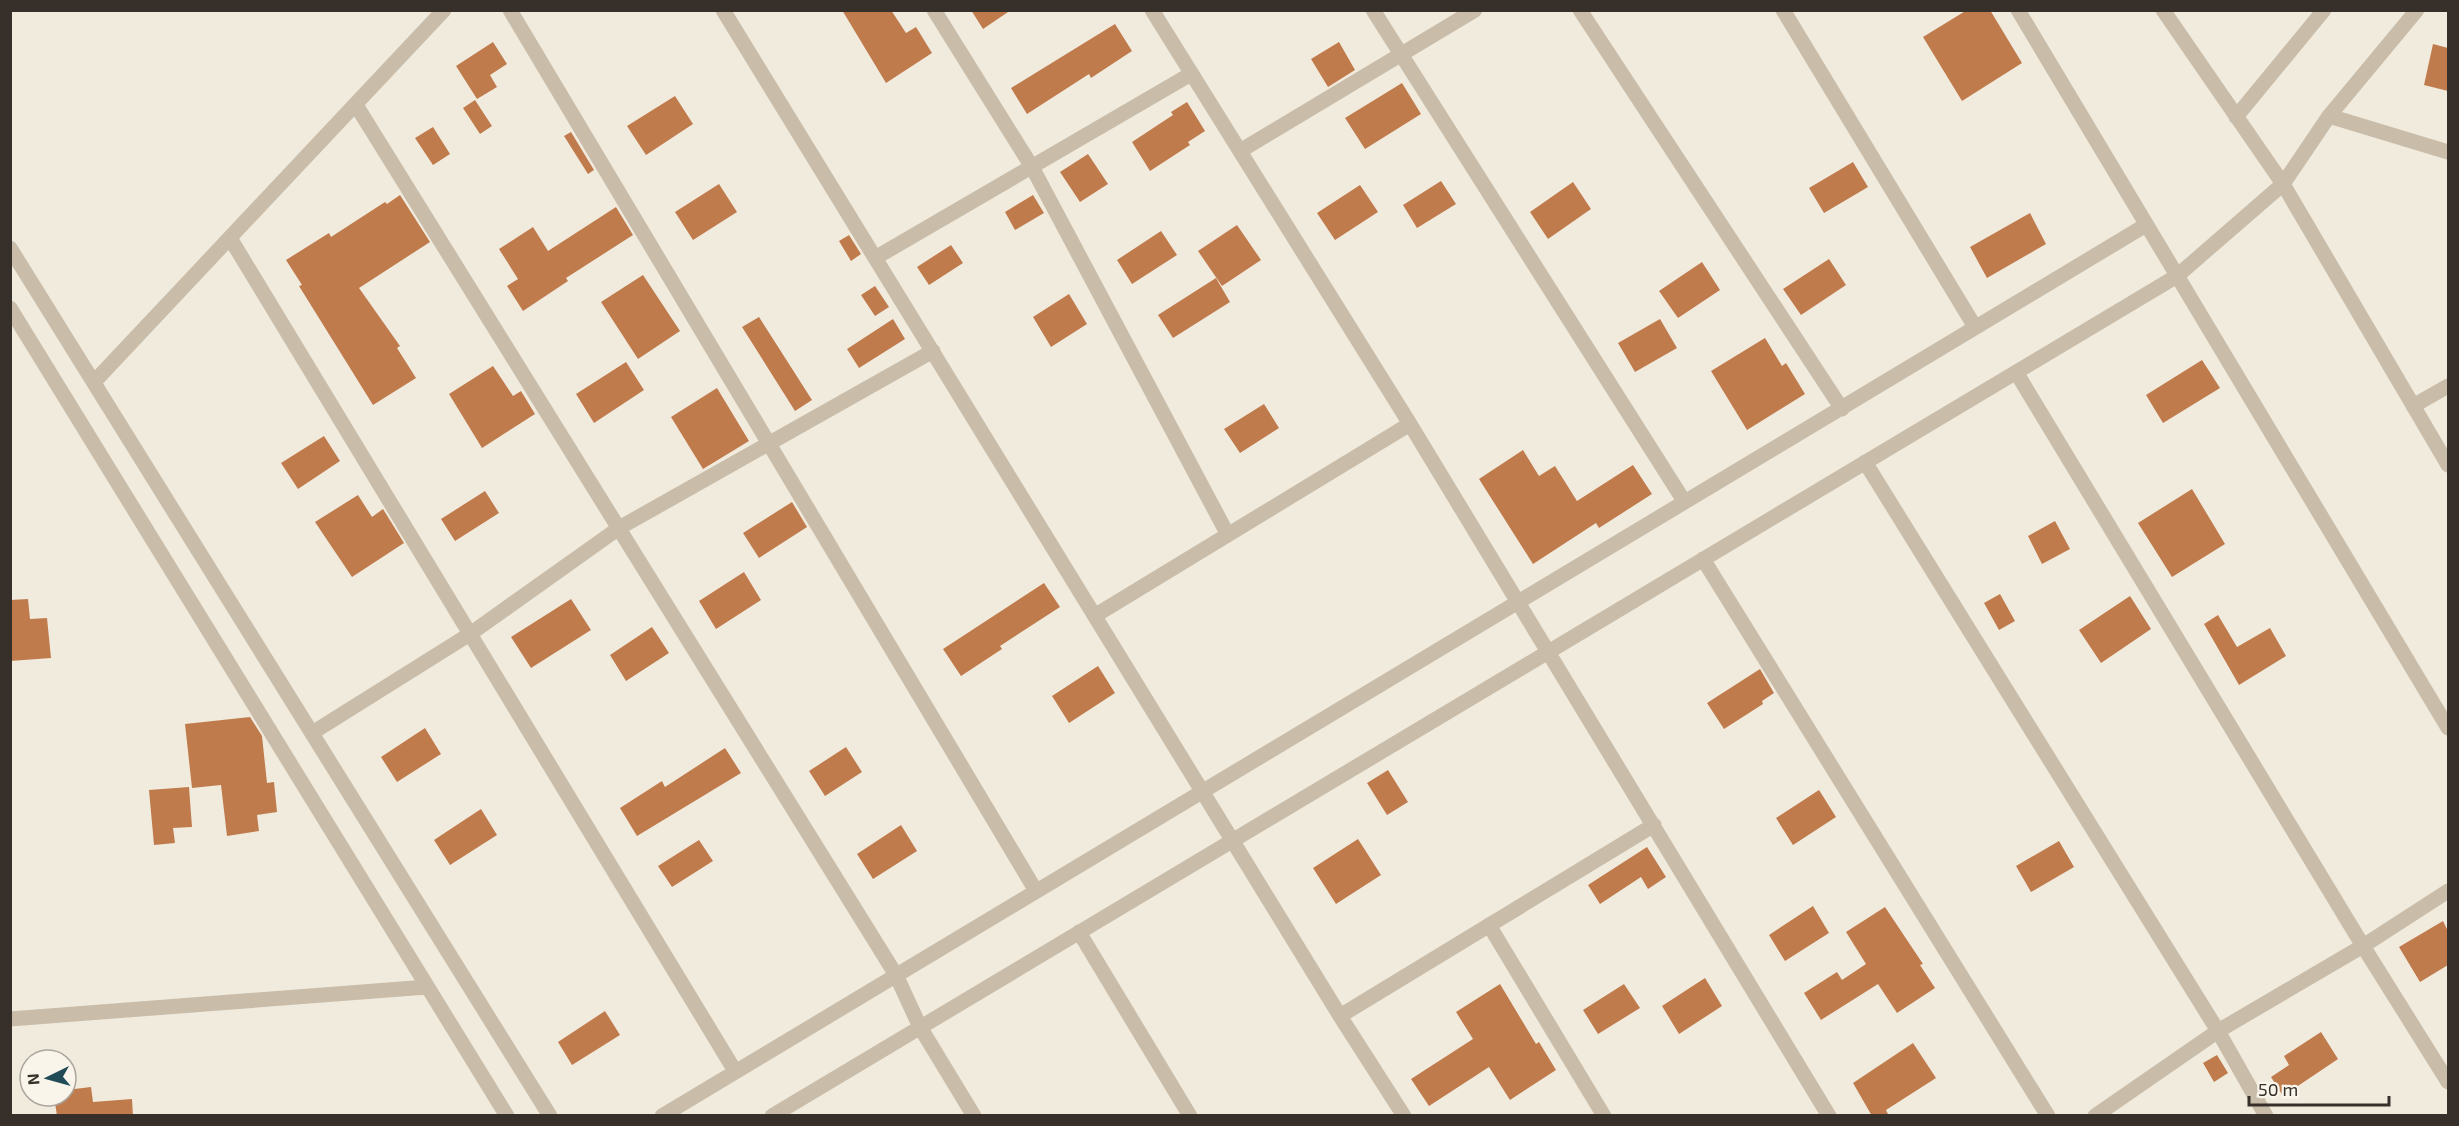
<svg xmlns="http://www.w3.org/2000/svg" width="2459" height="1126" font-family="'Exo 2',sans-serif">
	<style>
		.building { fill: #c07b4d }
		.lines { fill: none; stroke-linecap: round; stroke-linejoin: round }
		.street { stroke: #c9bdaa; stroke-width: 15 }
	</style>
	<rect width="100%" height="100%" fill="#f1ebde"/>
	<path class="building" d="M842,10H891L906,33L916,27L932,53L886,83Z
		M971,10H1011L983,29Z
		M1967,10H1990L2022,63L1962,101L1923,37Z
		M1115,24L1132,51L1091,78L1089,74L1027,114L1011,88Z
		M493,42L507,64L490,75L497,87L477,99L456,66Z
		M1339,42L1355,70L1328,87L1311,59Z
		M2433,44L2448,48V91L2424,85Z
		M1402,83L1421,114L1365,149L1345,118Z
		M675,96L693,124L646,155L627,126Z
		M475,100L492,126L480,134L463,108Z
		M1187,102L1205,131L1188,142L1190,145L1150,171L1132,142L1173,115L1171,112Z
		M433,127L450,154L433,165L415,138Z
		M571,132L594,170L588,174L564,136Z
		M1088,154L1108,184L1080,202L1060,172Z
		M1853,162L1868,187L1824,213L1809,188Z
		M1441,181L1456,204L1417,228L1403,205Z
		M1573,182L1591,209L1548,239L1530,212Z
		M719,184L737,212L693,240L675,212Z
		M1360,185L1378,212L1335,240L1317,213Z
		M400,195L430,242L359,288L400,346L397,348L416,378L373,405L299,286L302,285L286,260L329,233L331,237L385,202L387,204Z
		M1033,195L1044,213L1015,230L1005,212Z
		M616,207L633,235L566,278L568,281L523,311L507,286L518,279L499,249L533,227L548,251Z
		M2030,213L2046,244L1987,278L1970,247Z
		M1237,225L1261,260L1222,286L1198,251Z
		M1161,231L1177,255L1132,284L1117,260Z
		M849,235L861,254L851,261L839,241Z
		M951,245L963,263L929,285L917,267Z
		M1829,259L1846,285L1801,315L1783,289Z
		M1702,262L1720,290L1678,318L1659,291Z
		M643,275L680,331L638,359L601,302Z
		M1216,278L1230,302L1173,338L1158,315Z
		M875,286L889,307L875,316L861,295Z
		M1069,294L1087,324L1051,347L1033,317Z
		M759,317L812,400L795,411L742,327Z
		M893,319L905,339L859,368L847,349Z
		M1660,319L1677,348L1635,372L1618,343Z
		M1765,338L1782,366L1786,363L1805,394L1747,430L1711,371Z
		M2202,360L2220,388L2163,423L2146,395Z
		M626,362L644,390L594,423L576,394Z
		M493,366L513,396L521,391L535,414L482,448L449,394Z
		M717,388L749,441L703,469L671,417Z
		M1264,404L1279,428L1240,453L1224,429Z
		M324,436L340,461L298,489L281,463Z
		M1523,450L1539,476L1555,466L1577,501L1633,465L1652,494L1599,528L1596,523L1533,564L1479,479Z
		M2192,489L2225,544L2172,577L2138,523Z
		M485,491L499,513L455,541L441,519Z
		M358,495L372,517L383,509L404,543L352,577L315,522Z
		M792,502L807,527L759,558L743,533Z
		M2055,521L2070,549L2042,564L2028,536Z
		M744,572L761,600L716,629L699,601Z
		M1044,583L1060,607L1000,646L1002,649L961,676L943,649Z
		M2000,594L2015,621L1999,630L1984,603Z
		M2130,596L2151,629L2101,663L2079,630Z
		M28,599L30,619L47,618L51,658L10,661V600Z
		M571,599L591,630L531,668L511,637Z
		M2218,615L2237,647L2270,628L2286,656L2239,685L2204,624Z
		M652,627L669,653L626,681L610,655Z
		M1098,666L1115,693L1069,723L1052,696Z
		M1760,669L1774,693L1762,701L1763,704L1724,729L1707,703Z
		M250,717L262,736L267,783L274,782L277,812L257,815L259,831L227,836L221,785L192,788L185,724Z
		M425,728L441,754L397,782L381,757Z
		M846,747L862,772L825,796L809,771Z
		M725,748L741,773L637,836L620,808L662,781L665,787Z
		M1388,770L1408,802L1387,815L1367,783Z
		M189,787L192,827L173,828L175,843L154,845L149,790Z
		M1819,790L1836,817L1793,845L1776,818Z
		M481,809L497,835L450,865L434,840Z
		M901,825L917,851L873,879L857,854Z
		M1358,839L1381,875L1336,904L1313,868Z
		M699,840L713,861L672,887L658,866Z
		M2059,841L2074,867L2031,892L2016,866Z
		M1647,847L1666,877L1648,889L1641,877L1600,904L1588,885Z
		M1813,906L1829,933L1785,961L1769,935Z
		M1885,907L1923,964L1920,965L1935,988L1897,1013L1878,984L1821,1020L1804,993L1837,972L1842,980L1866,964L1846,932Z
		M2443,921L2448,931V965L2420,982L2399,947Z
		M1705,978L1722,1006L1679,1034L1662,1006Z
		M1500,984L1536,1044L1539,1042L1556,1070L1510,1100L1489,1067L1429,1106L1411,1079L1473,1039L1456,1012Z
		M1624,984L1640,1008L1598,1034L1583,1010Z
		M605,1011L620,1035L572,1065L558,1042Z
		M2321,1032L2338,1059L2283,1096L2271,1077L2289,1065L2284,1056Z
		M1913,1043L1936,1078L1886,1110L1889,1116H1872L1853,1083Z
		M2217,1055L2228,1073L2214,1082L2203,1063Z
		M91,1087L93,1102L132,1099L133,1116H57L54,1096H66V1090Z"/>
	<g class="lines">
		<path class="street" d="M510,10L1036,891
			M723,10L1340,1016L1404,1116
			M934,10L1032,167L1228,535
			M1152,10L1410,424L1829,1116
			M1373,10L1684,501
			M1580,10L1842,409
			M1783,10L1975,327
			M2018,10L2448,728
			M2163,10L2283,184L2448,465
			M356,105L896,975L920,1027L974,1116
			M2329,116L2448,152
			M2236,117L2324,10
			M1240,151L1475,10
			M230,238L735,1071
			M10,248L550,1116
			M875,258L1191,74
			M10,308L507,1116
			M2016,372L2363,946L2448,1082
			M94,382L444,10
			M2413,406L2448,386
			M1865,462L2218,1031L2266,1116
			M1703,559L2048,1116
			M1096,615L1410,424
			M312,733L470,634L619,528L933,351
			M1489,925L1604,1116
			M1079,932L1190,1116
			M1340,1016L1654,825
			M10,1019L427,987
			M662,1116L2146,225
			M772,1116L2177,276L2283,184L2329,116L2417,10
			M2095,1116L2218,1031L2363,946L2448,891"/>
	</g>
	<rect width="2459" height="1126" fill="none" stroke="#37302a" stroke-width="24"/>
	<g transform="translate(48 1078) rotate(265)"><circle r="28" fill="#f9f5eb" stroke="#aba69e" stroke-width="1.5"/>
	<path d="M0-4.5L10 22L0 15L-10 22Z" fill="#214b57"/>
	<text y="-9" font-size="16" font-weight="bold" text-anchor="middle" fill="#37302a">N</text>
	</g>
	<path d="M2249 1096v9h140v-9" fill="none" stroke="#37302a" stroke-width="3"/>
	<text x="2258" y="1096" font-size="18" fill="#37302a" stroke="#f9f5eb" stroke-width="4.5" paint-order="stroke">50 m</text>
</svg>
